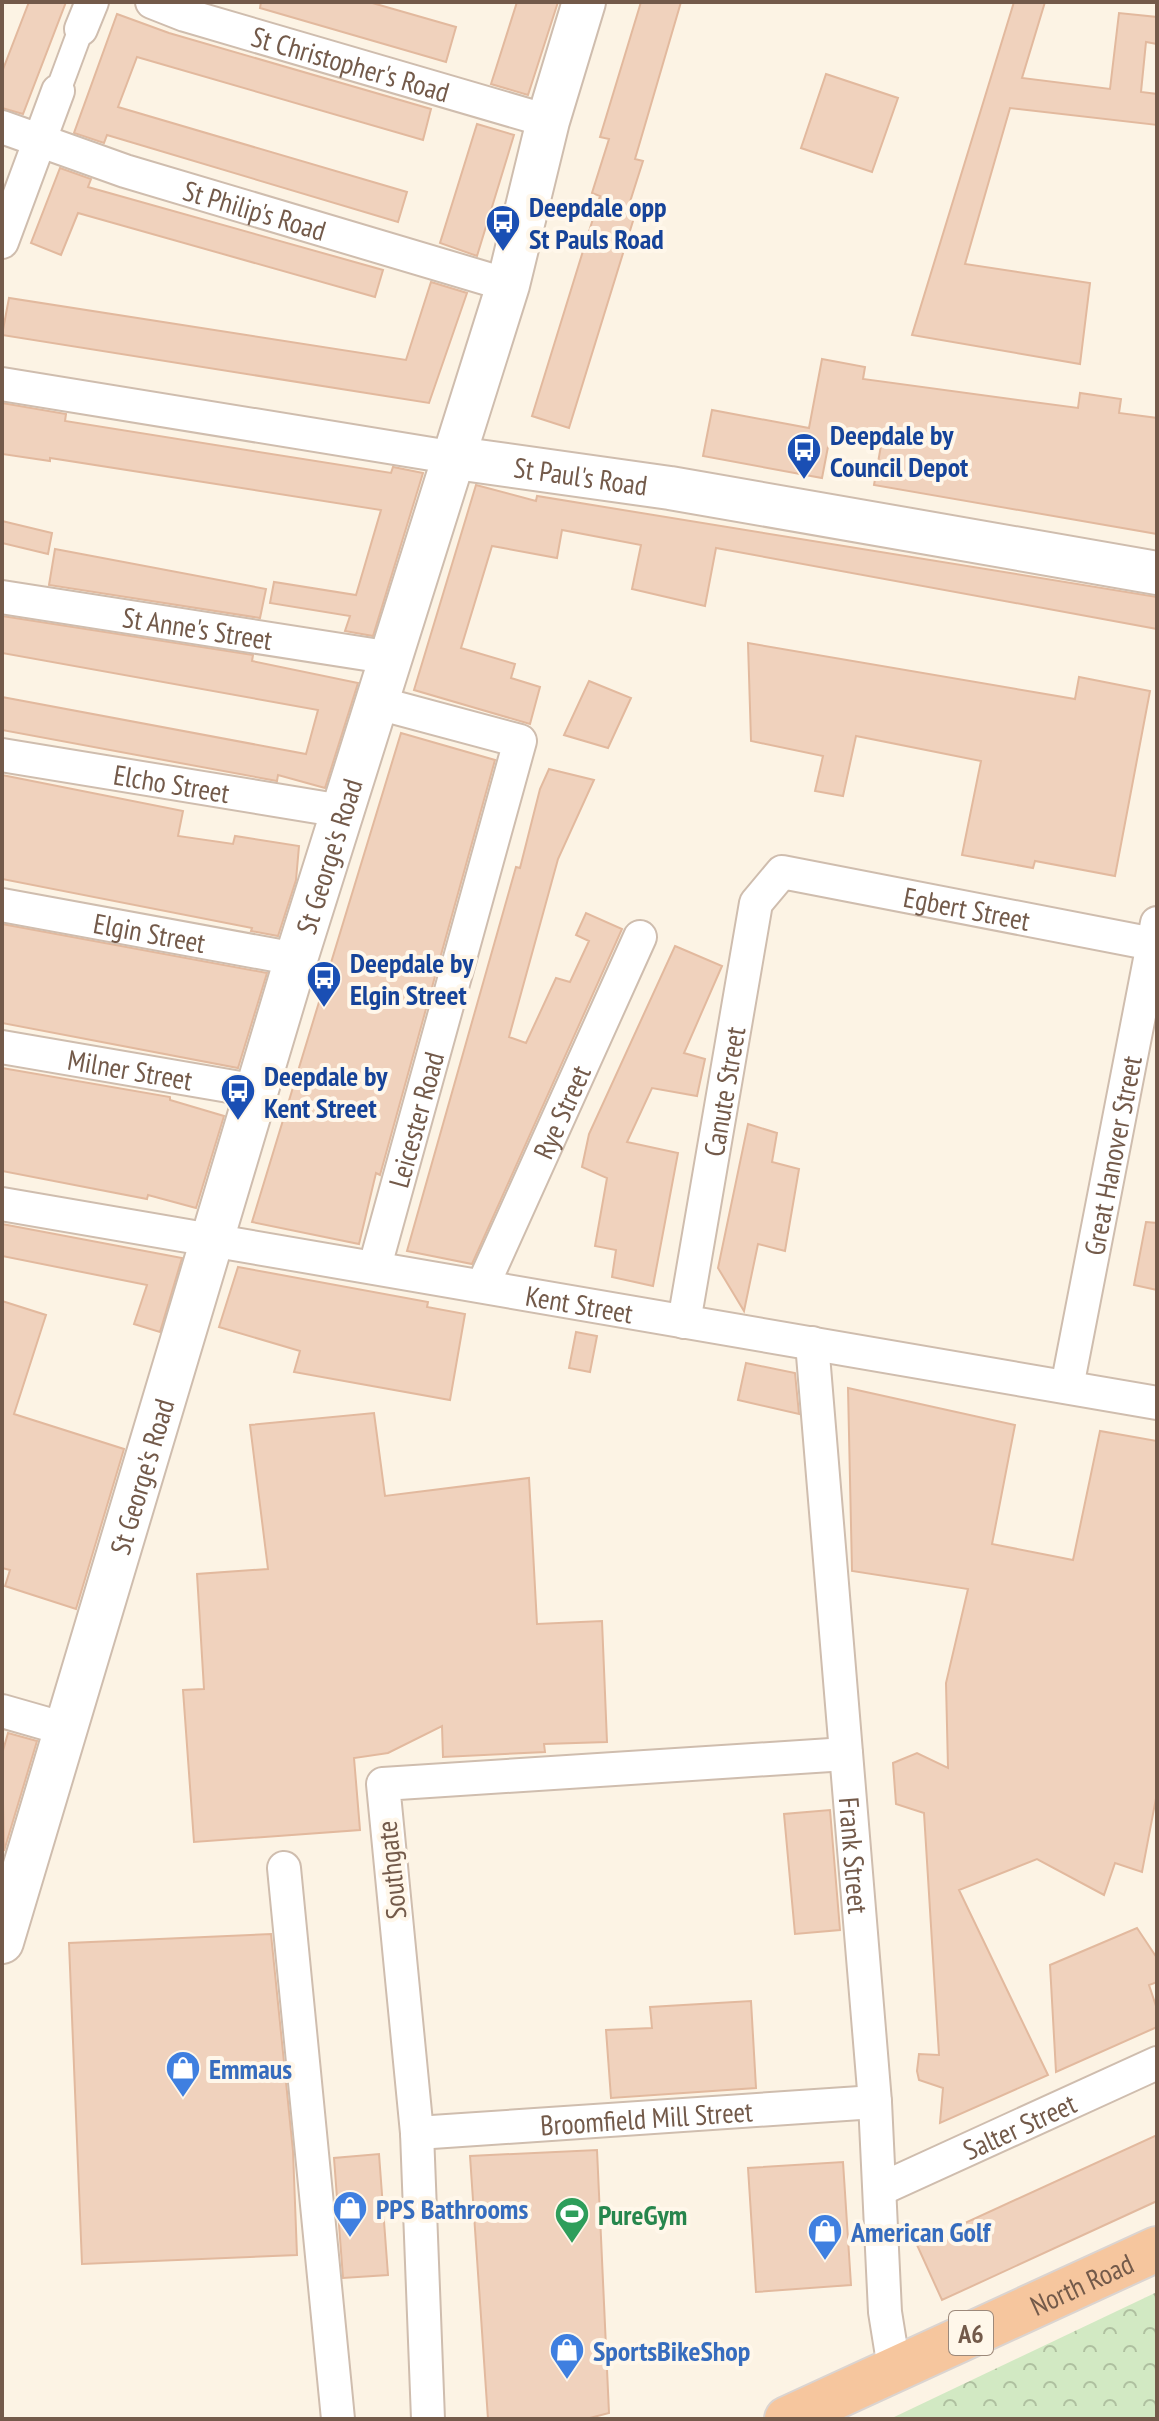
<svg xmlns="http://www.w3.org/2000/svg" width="1159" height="2421" font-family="'PT Sans Narrow',sans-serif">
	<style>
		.park { fill: url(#park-crowns) }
		.building { fill: #f0d2bd; stroke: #e2b99e; stroke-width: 2 }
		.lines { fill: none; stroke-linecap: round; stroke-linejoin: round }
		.pedestrian-casing { stroke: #cfbdae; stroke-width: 28 }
		.minor-casing { stroke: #cfbdae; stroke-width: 36 }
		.tertiary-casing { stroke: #cfbdae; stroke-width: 46 }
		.trunk-casing { stroke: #dbd4d0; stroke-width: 48 }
		.pedestrian { stroke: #fff; stroke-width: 24 }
		.minor { stroke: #fff; stroke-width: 32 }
		.tertiary { stroke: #fff; stroke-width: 42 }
		.trunk { stroke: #f6c69e; stroke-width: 44 }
		.labels { text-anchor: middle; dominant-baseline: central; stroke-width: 8; stroke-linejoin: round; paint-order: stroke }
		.shield { fill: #fff7ea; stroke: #9d897a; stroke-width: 2 }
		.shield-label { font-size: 26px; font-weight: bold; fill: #735a4a }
		.street-label { font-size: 28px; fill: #735a4a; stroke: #fff7ea }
		.transit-label { font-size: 28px; font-weight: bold; fill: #164399; stroke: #fff7ea; text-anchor: start }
		.shop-label { font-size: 28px; font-weight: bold; fill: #366cbe; stroke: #fff7ea; text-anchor: start }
		.leisure-label { font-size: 28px; font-weight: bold; fill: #27864d; stroke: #fff7ea; text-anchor: start }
	</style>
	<defs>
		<pattern id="park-crowns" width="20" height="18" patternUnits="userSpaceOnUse" patternTransform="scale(2)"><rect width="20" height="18" fill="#d2e9c3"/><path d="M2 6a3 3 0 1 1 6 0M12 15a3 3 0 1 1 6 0" fill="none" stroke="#afc0a0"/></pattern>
	</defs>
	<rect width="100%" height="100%" fill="#fcf3e4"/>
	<path class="park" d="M1157,2292V2419H890Z"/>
	<path class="building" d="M29,2H66L23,114L2,108V72Z
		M261,2H369L456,27L446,62L260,8Z
		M517,2H558L528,95L491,84Z
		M641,2H681L635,159L643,161L629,205L637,208L569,428L532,416L600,196L592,193L609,139L600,137Z
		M1014,2H1045L1022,78L1110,89L1119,13L1157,17V44L1146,42L1141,92L1157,94V125L1010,108L965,264L1090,283L1080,364L912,335Z
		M117,14L169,33L431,109L423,140L137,57L118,107L407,192L398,222L107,135L104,143L74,133Z
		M826,74L898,98L872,172L801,148Z
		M477,124L514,135L477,256L440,243Z
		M60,168L91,179L88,187L383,270L375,297L78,213L61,255L31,243Z
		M431,282L467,293L429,403L2,335L9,298L406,360Z
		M822,359L865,367L863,379L1078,408L1080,393L1121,399L1119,413L1157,418V534L874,485L882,440L831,431L822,478L703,456L712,410L809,428Z
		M2,403L66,414L65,421L391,473L393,467L423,473L373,636L345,631L350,616L270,603L274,582L356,595L381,510L50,458V461L2,454Z
		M476,485L536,501L537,496L1157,597V629L716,548L705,606L632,589L641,545L562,530L557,558L492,546L461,648L515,664L511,678L540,687L530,724L414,690Z
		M2,521L52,533L48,554L2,543Z
		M55,549L266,589L260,618L49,585Z
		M2,616L253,655L252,661L358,683L325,788L278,775L277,781L2,730V697L306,754L318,710L2,653Z
		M748,643L1075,699L1079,677L1150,691L1115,876L1035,861L1033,868L962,855L981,761L856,736L843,796L815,791L823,756L751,741Z
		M589,681L631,698L608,748L564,735Z
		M401,733L495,760L380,1175L376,1173L359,1244L252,1222Z
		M549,769L594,780L558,859L509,1037L526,1043L556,978L570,982L589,941L576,935L586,913L622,929L472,1264L407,1251L516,867L520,868L540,789Z
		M2,775L183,811L178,836L233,844L235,836L299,846L296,880L278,936L251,931L252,928L2,879Z
		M2,924L267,973L238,1068L2,1023Z
		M675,946L722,966L684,1053L705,1059L697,1096L652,1088L627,1142L678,1153L653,1286L612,1277L616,1250L595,1246L607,1178L582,1167L589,1134Z
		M2,1068L170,1097V1100L224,1116L196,1208L148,1195L147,1199L2,1171Z
		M748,1124L777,1133L772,1162L799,1169L785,1251L758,1244L744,1311L718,1268Z
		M1146,1222L1157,1223V1290L1134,1285Z
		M2,1224L182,1258L160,1332L134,1324L147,1285L2,1256Z
		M238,1267L428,1302L427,1307L465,1314L450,1400L294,1372L300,1351L219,1327Z
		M2,1301L46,1315L14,1414L124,1449L76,1609L5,1586L10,1570L2,1568Z
		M576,1332L597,1336L590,1372L569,1368Z
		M746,1363L795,1373L799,1414L738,1400Z
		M848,1388L1015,1425L992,1544L1073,1560L1100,1431L1157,1441V1793L1142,1872L1115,1863L1104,1895L1037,1859L959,1890L1048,2075L940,2123L943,2088L919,2080L917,2071L919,2054L939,2055L924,1813L896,1804L893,1763L917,1753L948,1768L946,1683L968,1589L852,1571Z
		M374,1413L385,1496L529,1478L537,1624L602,1621L607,1742L544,1744L545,1752L443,1757L442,1726L388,1753L354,1758L360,1830L194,1842L183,1690L204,1689L197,1574L268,1569L250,1425Z
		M8,1733L37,1741L4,1851L2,1754Z
		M830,1810L840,1930L795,1934L784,1814Z
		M1137,1928L1157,1958V1982L1149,1985L1157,2009V2027L1056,2072L1050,1965Z
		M271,1934L293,2151L297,2255L82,2264L69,1943Z
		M751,2001L756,2088L611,2098L606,2030L652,2028L650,2007Z
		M1157,2135V2201L942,2300L917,2245Z
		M597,2150L609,2413L586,2419H488L470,2156Z
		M379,2154L388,2275L343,2278L334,2158Z
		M843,2162L851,2285L756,2292L748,2168Z"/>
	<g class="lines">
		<defs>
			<path id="pedestrian" d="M58,91L81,29"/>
			<g id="minor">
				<path id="s1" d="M152,2L185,15L548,121"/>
				<path d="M81,29L92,2"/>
				<path id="s2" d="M2,127L125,171L508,285"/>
				<path d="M2,242L58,91"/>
				<path d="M2,384L456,458"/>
				<path id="s3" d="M2,597L392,658"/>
				<path id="s4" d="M2,755L342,811"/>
				<path id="s5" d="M2,905L296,959"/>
				<path id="s6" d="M2,1047L258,1091"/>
				<path id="s7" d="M2,1204L1157,1403"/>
				<path id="s8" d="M375,1266L520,741L378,703"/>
				<path id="s9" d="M483,1285L640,937"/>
				<path id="s10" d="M684,1322L756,903L782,872L1153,944"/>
				<path id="s11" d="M812,1343L875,2102L885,2312L894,2368"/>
				<path id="s12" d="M1067,1387L1157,923"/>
				<path d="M2,1711L65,1729"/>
				<path d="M284,1868L338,2419"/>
				<path id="s13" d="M417,2133L875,2102"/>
				<path id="s14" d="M881,2189L1157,2063"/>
				<path d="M428,2419L417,2133L383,1784L846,1754"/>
			</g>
			<g id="tertiary">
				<path id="s15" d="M456,458L670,488L1157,573"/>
				<path id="s16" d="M2,1942L296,959L508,285L548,121L584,2"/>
			</g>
			<g id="trunk">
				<path id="s17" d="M787,2419L1157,2249"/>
			</g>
		</defs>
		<use href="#pedestrian" class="pedestrian-casing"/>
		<use href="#minor" class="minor-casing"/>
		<use href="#tertiary" class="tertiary-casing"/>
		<use href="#trunk" class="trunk-casing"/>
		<use href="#pedestrian" class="pedestrian"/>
		<use href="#minor" class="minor"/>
		<use href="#tertiary" class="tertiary"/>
		<use href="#trunk" class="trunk"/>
	</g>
	<defs>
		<symbol id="bus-pin" viewBox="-11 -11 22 30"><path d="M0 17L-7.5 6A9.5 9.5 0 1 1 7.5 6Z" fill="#1a4fb4" stroke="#fff7ea"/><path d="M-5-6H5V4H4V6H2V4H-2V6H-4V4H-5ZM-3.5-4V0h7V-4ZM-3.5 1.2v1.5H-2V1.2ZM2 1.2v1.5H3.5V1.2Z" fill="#fff"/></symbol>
		<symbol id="shop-pin" viewBox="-11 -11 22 30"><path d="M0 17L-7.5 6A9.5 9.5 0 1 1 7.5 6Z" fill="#3f7fe0" stroke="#fff7ea"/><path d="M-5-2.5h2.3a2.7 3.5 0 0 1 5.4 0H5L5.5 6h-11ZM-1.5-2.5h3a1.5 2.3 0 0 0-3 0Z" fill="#fff"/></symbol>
		<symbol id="stadium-pin" viewBox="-11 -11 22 30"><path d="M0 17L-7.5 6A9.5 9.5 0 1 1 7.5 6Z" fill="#2e9e5b" stroke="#fff7ea"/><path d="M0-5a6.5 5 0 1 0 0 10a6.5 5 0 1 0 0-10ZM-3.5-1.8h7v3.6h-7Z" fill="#fff"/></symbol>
	</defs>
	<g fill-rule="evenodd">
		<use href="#bus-pin" x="483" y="202" width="40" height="54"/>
		<use href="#bus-pin" x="784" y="430" width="40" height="54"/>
		<use href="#bus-pin" x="304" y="958" width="40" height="54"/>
		<use href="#bus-pin" x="218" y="1071" width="40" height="54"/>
		<use href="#shop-pin" x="163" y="2048" width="40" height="54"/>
		<use href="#shop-pin" x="330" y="2188" width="40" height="54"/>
		<use href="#stadium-pin" x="552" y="2194" width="40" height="54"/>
		<use href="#shop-pin" x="805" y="2211" width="40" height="54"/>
		<use href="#shop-pin" x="547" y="2330" width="40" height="54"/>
	</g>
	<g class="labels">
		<rect class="shield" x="949" y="2311" width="44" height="44" rx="6"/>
		<g class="shield-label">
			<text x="971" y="2333">A6</text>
		</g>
		<g class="street-label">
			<text stroke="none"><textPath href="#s1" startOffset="208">St Christopher's Road</textPath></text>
			<text stroke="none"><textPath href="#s2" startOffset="266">St Philip's Road</textPath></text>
			<text stroke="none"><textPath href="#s15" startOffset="126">St Paul's Road</textPath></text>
			<text stroke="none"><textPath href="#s3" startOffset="198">St Anne's Street</textPath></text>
			<text stroke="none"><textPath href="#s4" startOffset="172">Elcho Street</textPath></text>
			<text stroke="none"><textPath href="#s16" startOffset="1134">St George's Road</textPath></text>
			<text stroke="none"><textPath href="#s10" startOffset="654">Egbert Street</textPath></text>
			<text stroke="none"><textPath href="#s5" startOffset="150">Elgin Street</textPath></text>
			<text stroke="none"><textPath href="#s6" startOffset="130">Milner Street</textPath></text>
			<text stroke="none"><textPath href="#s10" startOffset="234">Canute Street</textPath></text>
			<text stroke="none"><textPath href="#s9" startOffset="190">Rye Street</textPath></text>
			<text stroke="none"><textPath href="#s8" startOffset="152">Leicester Road</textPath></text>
			<text stroke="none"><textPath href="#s12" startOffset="236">Great Hanover Street</textPath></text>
			<text stroke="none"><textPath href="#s7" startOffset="586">Kent Street</textPath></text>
			<text stroke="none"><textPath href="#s16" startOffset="486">St George's Road</textPath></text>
			<text stroke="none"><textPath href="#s11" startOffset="514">Frank Street</textPath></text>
			<text transform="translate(391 1870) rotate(-96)">Southgate</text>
			<text stroke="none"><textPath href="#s13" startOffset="230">Broomfield Mill Street</textPath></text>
			<text stroke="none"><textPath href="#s14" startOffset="152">Salter Street</textPath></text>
			<text stroke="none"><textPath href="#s17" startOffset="324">North Road</textPath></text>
		</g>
		<g class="transit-label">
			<text x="529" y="206">Deepdale opp<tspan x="529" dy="32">St Pauls Road</tspan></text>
			<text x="830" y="434">Deepdale by<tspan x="830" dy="32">Council Depot</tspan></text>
			<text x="350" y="962">Deepdale by<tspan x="350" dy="32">Elgin Street</tspan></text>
			<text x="264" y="1075">Deepdale by<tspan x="264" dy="32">Kent Street</tspan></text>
		</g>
		<g class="shop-label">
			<text x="209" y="2068">Emmaus</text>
			<text x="376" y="2208">PPS Bathrooms</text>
			<text x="851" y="2231">American Golf</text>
			<text x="593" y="2350">SportsBikeShop</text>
		</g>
		<g class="leisure-label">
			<text x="598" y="2214">PureGym</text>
		</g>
	</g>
	<rect width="1159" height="2421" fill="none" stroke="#735a4a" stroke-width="8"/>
</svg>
